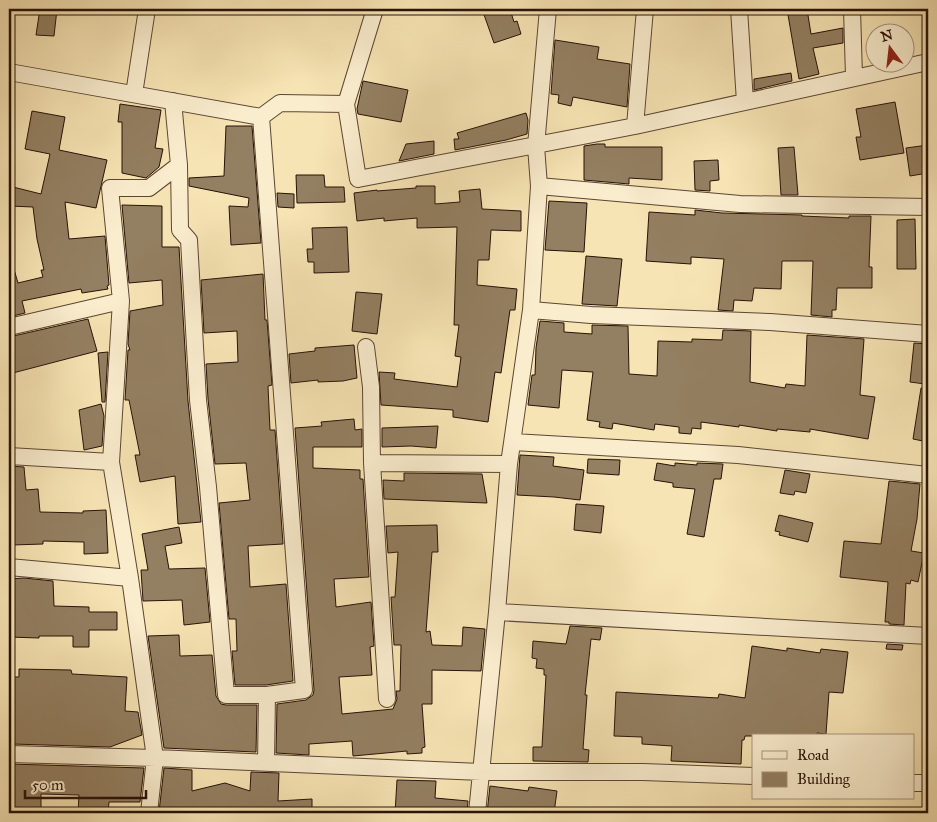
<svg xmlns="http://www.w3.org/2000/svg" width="937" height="822" font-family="'IM FELL Great Primer',serif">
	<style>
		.building { fill: #937f61; stroke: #271207 }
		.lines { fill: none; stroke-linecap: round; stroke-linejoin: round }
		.minor-casing { stroke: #5b4632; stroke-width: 18 }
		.minor { stroke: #faedce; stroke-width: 16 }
	</style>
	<rect width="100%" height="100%" fill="#f7e4b4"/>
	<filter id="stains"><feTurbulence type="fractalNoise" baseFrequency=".004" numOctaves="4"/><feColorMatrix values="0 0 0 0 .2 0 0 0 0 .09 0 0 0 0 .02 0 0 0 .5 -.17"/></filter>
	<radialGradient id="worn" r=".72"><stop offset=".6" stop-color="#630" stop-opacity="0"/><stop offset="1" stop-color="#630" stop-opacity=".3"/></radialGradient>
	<path class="building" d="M40,9H57L54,36L36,35Z
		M482,9H510L514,22L517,21L521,34L494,43Z
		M787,9H807L811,34L843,28V43L813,48L819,74L799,79Z
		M555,40L599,47L597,59L630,64L627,107L573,97L571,106L558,103L559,95L551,94Z
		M791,73L792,81L754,90V79Z
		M363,81L408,90L401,122L358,114L357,109Z
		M895,102L904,153L860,160L856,137H861L856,109Z
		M120,104L161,110L155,148L163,149L159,167L146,178L122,173V122H118Z
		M32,111L65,117L59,150L107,160L96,208L65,202L69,239L105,236L109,285L107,286L108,289L82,293L81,289L22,301L25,313L9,317V267L13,266L18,283L43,277L41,270H44L37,239L33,207L9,206V186L41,194L50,154L25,149Z
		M526,113L528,120L527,134L506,140L455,150L454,139H459L457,133Z
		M226,126H252L261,243L231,245L229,206L248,207L249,198L189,186V178L224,176Z
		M434,141V154L399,161L406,144Z
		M597,144H605V147H662V180L629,178V184L584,180V146Z
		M928,145V173L910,176L906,148Z
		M794,147L798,195H781L778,148Z
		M718,160L719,180L710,181V191L695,190L694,161Z
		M296,175H324L325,187H344L345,202L297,203Z
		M416,186H435V204L460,202L459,191L480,189L482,209L521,211V231L491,230L489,260H478L477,285L517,289L515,310H510L501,373L495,372L488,422L453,417V410L381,405L379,372L395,373L394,379L457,387L461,357L455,356L459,325H454L457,227L417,228V218L384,221V218L357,221L354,193L377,190V191L416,188Z
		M277,193L294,194V208L278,207Z
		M549,201L587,203L584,252L545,250Z
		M122,205L162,206V247H179L188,401L201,522L178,524L175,476L140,482L135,455H140L129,400H125L128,350H130L128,344L130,311L163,305L162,280L129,283Z
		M695,210L722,213L802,215V216L849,218V216H871L869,267H872V288H837L836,310H832V317L811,315L813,261H782L781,289L754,288L752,301L734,300L733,311L718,310L724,259L691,257V264L646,261L649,212L695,215Z
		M915,219L916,269H897V220Z
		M347,227L349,272L314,273V262H308L307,249H313L312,228Z
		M586,256L622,259L617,306L582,304Z
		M263,274L265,320H267L272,385L268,386L270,430H275L283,544L248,546L250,587L286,584L293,681L266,685H235L232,651H237L236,619H229L219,503L250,500L246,463L215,464L208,399L206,364L238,362L237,331L204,333L201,280Z
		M356,292L382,294L377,334L352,331Z
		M88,319L97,351L9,374V337Z
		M540,321L564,323V332L592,334V325L628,326L629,374L657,376L658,341L692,342V339L722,340L723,330L751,331L750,382L785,388L786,384L805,386L807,335L864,339L860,395L875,397L868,439L810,429V432L777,429V431L739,425V427L701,422V429L692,428L691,434L679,433V427L655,424L654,430L613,423L612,429L599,427L600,422L587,420L593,372L562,370L559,408L528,405L532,375H535L536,348Z
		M914,343L928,344L925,384L910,382Z
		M354,345L357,378L343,381L318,382V380L291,383L289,354L315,351V348Z
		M108,352L105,402H102L98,353Z
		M921,388H928V442L913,439Z
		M101,404L104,416L102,446L84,450L79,410Z
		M354,419L355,430L362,429V447H313V468L360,470V479H363L369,577L334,579L336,607L371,602L374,646L370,647L372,675L339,677L342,714L393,709L397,699L396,691H400L401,645H394L391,597H395L398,552L388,553L386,526L437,525L438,552H432L426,632L430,631L432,645L462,646L463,627L485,629L481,671L432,670V704H422L425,747L422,748V753L407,754V751L353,756L352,741L309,744V755L276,753L277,704L306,700L313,695L314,690L295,428L322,426L321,422Z
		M438,426L436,448L411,446L382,447V428Z
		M520,455L554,457L553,466L584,470L580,500L554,497L517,495Z
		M588,459L620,460L619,475L587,473Z
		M657,463L675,466V463L697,465V463L723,464L721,479H714L704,537L687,534L695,489L673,487V483L654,480Z
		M9,466L24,467L26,490L38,489L40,512L83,513V511L106,510L108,553L84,554V542L43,541V544L12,545V540H9Z
		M785,470L810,474L806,493L795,491L794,495L780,493Z
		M404,473L482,474L487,503L384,499L383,480L404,481Z
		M889,481L920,484L917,519L911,551L924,553L918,582L911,580L910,584L906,583L904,625L889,624V622H885L888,582L840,577L844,541L881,544Z
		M576,504L604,506L601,533L574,530Z
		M779,515L813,523L808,542L779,535L780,532L775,531Z
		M179,527L182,543L165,546L169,569L205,568L210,622L184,625L182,600L143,601L141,570H148L142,534Z
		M24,578L53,581L54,606L89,607V612H117V630H89V647H73V636H39V638L9,637V579Z
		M570,626L602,628L600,640L591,639L585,695H587L583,749L589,750L588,762L533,761V747H542L546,675H544V669L536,668L537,659L532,658L533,641L566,644Z
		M179,635L180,656L212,655L216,696L221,704L226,705H257L256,752L164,748L148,636Z
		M887,644L903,645L902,650L886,649Z
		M752,646L787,651V648L820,653L821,649L848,652L843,693L829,692L826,734L817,733V736H745L744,740H742L741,764L671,761L672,746L642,744V737L614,736L616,692L718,698L719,694L745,698Z
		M19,669L71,670L72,674L127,677L125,711L138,712L142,735L110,747L13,744V727H9V677H19Z
		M9,764L144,768L140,802H109L108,813H78L79,795L41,794V813H9Z
		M164,768L192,770V791L225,783L250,791L251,772L279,773L278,801L312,799V813L159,812Z
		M397,780L436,781L435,798L468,801L467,813H395Z
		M490,786L528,791L529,787L557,791L554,813H487Z"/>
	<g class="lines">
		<defs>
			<path id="minor" d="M739,9L745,102
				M852,9L854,77
				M9,72L261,117L280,103L346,104L358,179L635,126L928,62
				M134,94L147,9
				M346,104L375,9
				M635,126L645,9
				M179,165L180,230L189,240L198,400L208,487L226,695H267L304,690C289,499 277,308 261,117
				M539,186L740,204L928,207
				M531,310L591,315L770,322L928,334
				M9,327L121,301
				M366,347L371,387L372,463L387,699
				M513,442L738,455L928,475
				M9,456L111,462
				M372,463L509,464
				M9,567L130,578
				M497,612L928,636
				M9,754L155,758L481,772H643L753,776
				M266,763L267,695
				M913,783H928
				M149,813L155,758L130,578L111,462L121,301L110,188H149L179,165L173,101
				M477,813L497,612L509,464L531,310L539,186L536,146L548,9"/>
		</defs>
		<use href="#minor" class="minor-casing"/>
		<use href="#minor" class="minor"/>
	</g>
	<rect width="937" height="822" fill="none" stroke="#f7e4b4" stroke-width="30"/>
	<rect x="10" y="10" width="917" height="802" fill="none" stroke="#271207" stroke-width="2.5"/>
	<rect x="15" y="15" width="907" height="792" fill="none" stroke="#271207"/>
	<rect x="752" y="734" width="162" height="65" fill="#faedce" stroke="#a6957e"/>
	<rect x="762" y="751" width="25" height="8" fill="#faedce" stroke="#a6957e"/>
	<text x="797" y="760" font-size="15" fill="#271207">Road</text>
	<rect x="762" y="772" width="25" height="15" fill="#937f61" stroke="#a6957e"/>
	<text x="797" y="784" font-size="15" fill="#271207">Building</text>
	<g transform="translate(890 48) rotate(345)"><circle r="24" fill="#faedce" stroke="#a6957e"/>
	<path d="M0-4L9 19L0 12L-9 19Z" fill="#8f2418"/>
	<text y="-8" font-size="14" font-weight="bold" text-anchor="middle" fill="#271207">N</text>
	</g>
	<path d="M25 790v8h121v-8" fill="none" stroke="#271207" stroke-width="2.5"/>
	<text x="32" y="790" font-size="15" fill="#271207" stroke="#faedce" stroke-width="4" paint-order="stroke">50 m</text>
	<rect width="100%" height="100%" filter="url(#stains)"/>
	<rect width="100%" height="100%" fill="url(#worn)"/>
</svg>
